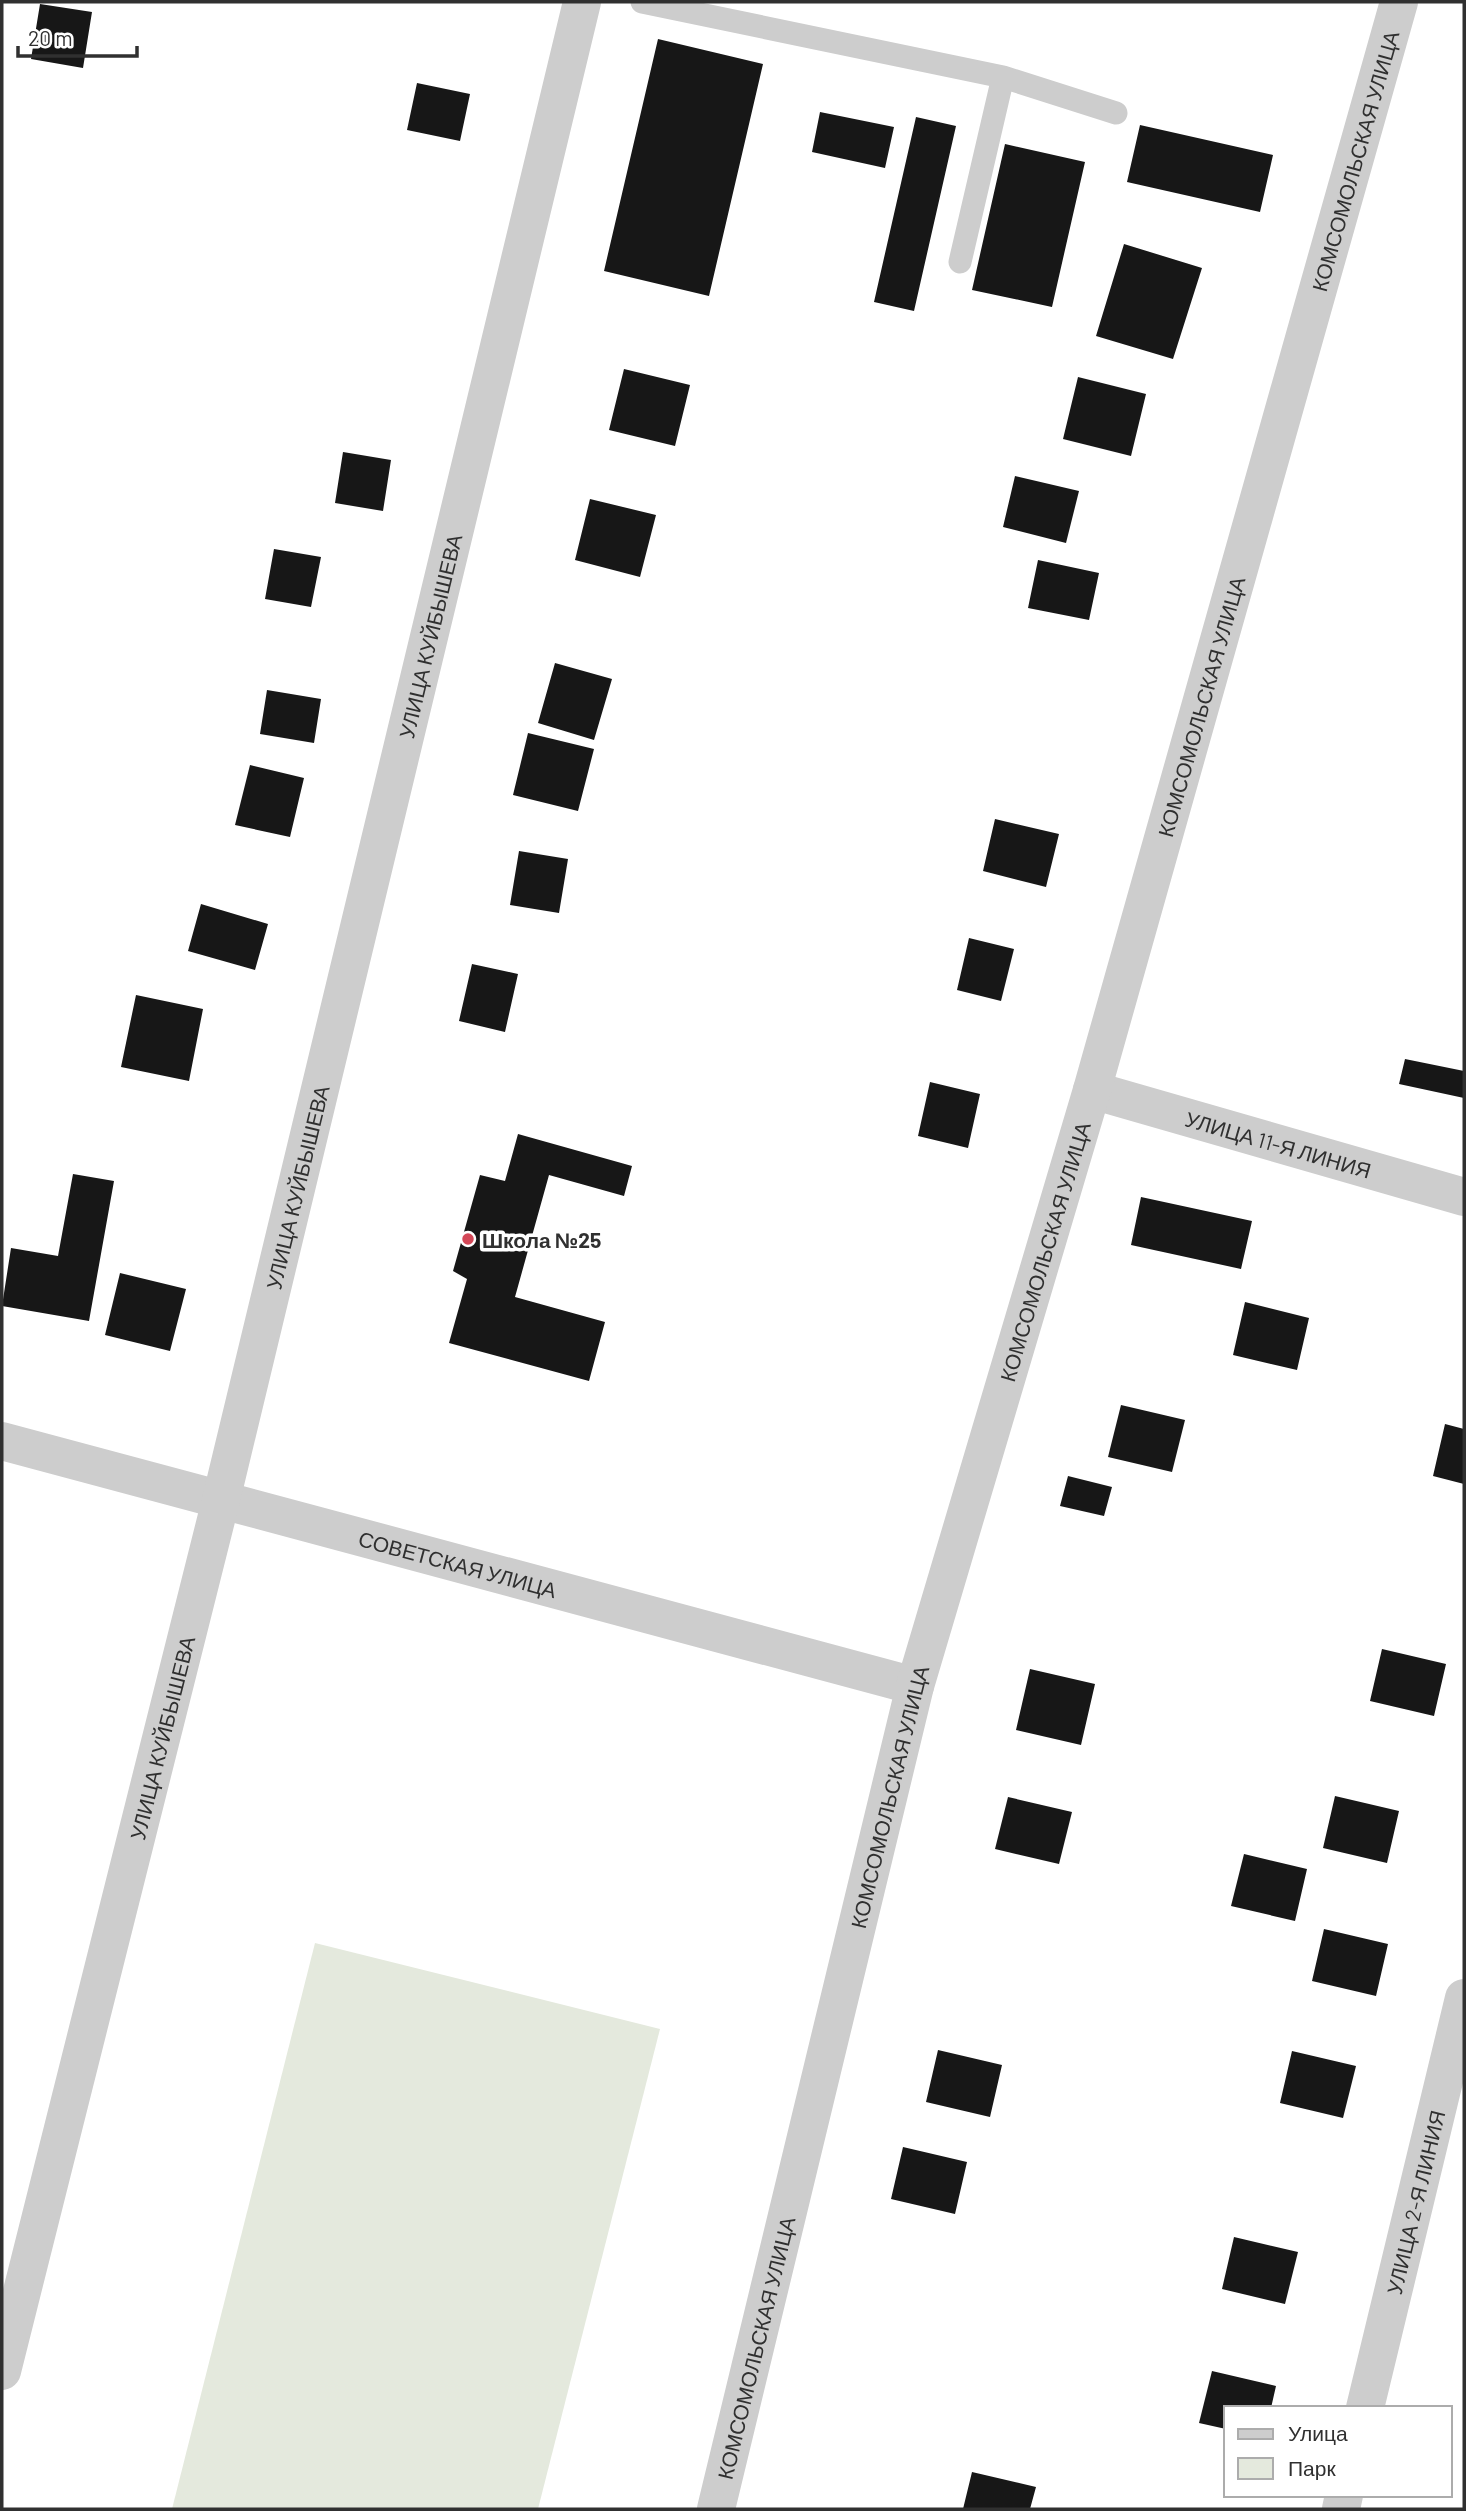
<svg xmlns="http://www.w3.org/2000/svg" width="1466" height="2511" font-family="Barlow,sans-serif">
	<style>
		.green { fill: #e4e9dd }
		.building { fill: #171717 }
		.lines { fill: none; stroke-linecap: round; stroke-linejoin: round }
		.service { stroke: #cdcdcd; stroke-width: 23 }
		.minor { stroke: #cdcdcd; stroke-width: 38 }
		.poi-dot { fill: #d34757; stroke: #fff; stroke-width: 2.5 }
		.labels { text-anchor: middle; dominant-baseline: central; stroke-width: 7; stroke-linejoin: round; paint-order: stroke }
		.street-label { font-size: 21px; fill: #303030; stroke: #fff }
		.poi-label { font-size: 21px; font-weight: bold; fill: #303030; stroke: #fff; text-anchor: start }
	</style>
	<rect width="100%" height="100%" fill="#fff"/>
	<path class="green" d="M315,1943L660,2029L538,2509H172Z"/>
	<path class="building" d="M40,4L92,12L83,68L31,59Z
		M658,39L763,64L709,296L604,271Z
		M417,83L470,94L460,141L407,130Z
		M820,112L894,127L885,168L812,152Z
		M916,117L956,126L914,311L874,302Z
		M1140,125L1273,155L1260,212L1127,182Z
		M1005,144L1085,162L1052,307L972,290Z
		M1124,244L1202,268L1173,359L1096,336Z
		M624,369L690,385L675,446L609,430Z
		M1078,377L1146,394L1131,456L1063,439Z
		M343,452L391,460L383,511L335,503Z
		M1015,476L1079,491L1066,543L1003,527Z
		M590,499L656,515L640,577L575,560Z
		M274,549L321,557L311,607L265,599Z
		M1038,560L1099,573L1089,620L1028,608Z
		M555,663L612,679L594,740L538,723Z
		M267,690L321,699L314,743L260,734Z
		M528,733L594,749L578,811L513,795Z
		M250,765L304,778L290,837L235,825Z
		M995,819L1059,834L1046,887L983,871Z
		M519,851L568,859L559,913L510,905Z
		M201,904L268,924L255,970L188,951Z
		M969,938L1014,949L1001,1001L957,990Z
		M472,964L518,974L505,1032L459,1021Z
		M136,995L203,1009L189,1081L121,1067Z
		M1405,1059L1464,1071V1098L1399,1084Z
		M930,1082L980,1094L968,1148L918,1136Z
		M518,1134L632,1166L624,1196L549,1175L515,1297L605,1322L589,1381L449,1343L467,1279L453,1271L480,1175L505,1181Z
		M73,1174L114,1181L89,1321L2,1306L11,1248L58,1256Z
		M1141,1197L1252,1221L1241,1269L1131,1245Z
		M120,1273L186,1289L170,1351L105,1335Z
		M1245,1302L1309,1318L1297,1370L1233,1355Z
		M1121,1405L1185,1420L1172,1472L1108,1457Z
		M1445,1424L1464,1429V1484L1433,1476Z
		M1068,1476L1112,1487L1104,1516L1060,1506Z
		M1382,1649L1446,1664L1434,1716L1370,1701Z
		M1030,1669L1095,1684L1081,1745L1016,1730Z
		M1335,1796L1399,1811L1387,1863L1323,1848Z
		M1008,1797L1072,1812L1059,1864L995,1849Z
		M1244,1854L1307,1869L1295,1921L1231,1906Z
		M1324,1929L1388,1944L1376,1996L1312,1981Z
		M938,2050L1002,2065L990,2117L926,2102Z
		M1292,2051L1356,2066L1343,2118L1280,2103Z
		M903,2147L967,2162L955,2214L891,2199Z
		M1234,2237L1298,2252L1285,2304L1222,2289Z
		M1212,2371L1276,2386L1271,2408H1226V2429L1199,2423Z
		M972,2472L1036,2487L1030,2509H963Z"/>
	<g class="lines">
		<path class="service" d="M642,2L1003,77L960,262
			M1003,77L1116,113"/>
		<g class="minor">
			<path id="s1" d="M1092,1090L1464,1197"/>
			<path id="s2" d="M2,1441L915,1686"/>
			<path id="s3" d="M2,2371L221,1500L582,2"/>
			<path id="s4" d="M1365,2408L1464,1998"/>
			<path id="s5" d="M716,2509L915,1686L1092,1090L1399,2"/>
			<path d="M1341,2509L1344,2495"/>
		</g>
	</g>
	<circle class="poi-dot" cx="468" cy="1239" r="7"/>
	<g class="labels">
		<g class="street-label">
			<text stroke="none"><textPath href="#s5" startOffset="2434">КОМСОМОЛЬСКАЯ УЛИЦА</textPath></text>
			<text stroke="none"><textPath href="#s3" startOffset="1787">УЛИЦА КУЙБЫШЕВА</textPath></text>
			<text stroke="none"><textPath href="#s5" startOffset="1867">КОМСОМОЛЬСКАЯ УЛИЦА</textPath></text>
			<text stroke="none"><textPath href="#s1" startOffset="194">УЛИЦА 11-Я ЛИНИЯ</textPath></text>
			<text stroke="none"><textPath href="#s3" startOffset="1220">УЛИЦА КУЙБЫШЕВА</textPath></text>
			<text stroke="none"><textPath href="#s5" startOffset="1300">КОМСОМОЛЬСКАЯ УЛИЦА</textPath></text>
			<text stroke="none"><textPath href="#s2" startOffset="472">СОВЕТСКАЯ УЛИЦА</textPath></text>
			<text stroke="none"><textPath href="#s3" startOffset="653">УЛИЦА КУЙБЫШЕВА</textPath></text>
			<text stroke="none"><textPath href="#s5" startOffset="733">КОМСОМОЛЬСКАЯ УЛИЦА</textPath></text>
			<text stroke="none"><textPath href="#s4" startOffset="212">УЛИЦА 2-Я ЛИНИЯ</textPath></text>
			<text stroke="none"><textPath href="#s5" startOffset="166">КОМСОМОЛЬСКАЯ УЛИЦА</textPath></text>
		</g>
		<g class="poi-label">
			<text x="482" y="1239">Школа №25</text>
		</g>
	</g>
	<rect width="1466" height="2511" fill="none" stroke="#303030" stroke-width="7"/>
	<rect x="1224" y="2406" width="228" height="91" fill="#ffffff" stroke="#acacac" stroke-width="2"/>
	<rect x="1238" y="2429" width="35" height="10" fill="#cdcdcd" stroke="#acacac" stroke-width="2"/>
	<text x="1288" y="2441" font-size="21" fill="#303030">Улица</text>
	<rect x="1238" y="2458" width="35" height="21" fill="#e4e9dd" stroke="#acacac" stroke-width="2"/>
	<text x="1288" y="2476" font-size="21" fill="#303030">Парк</text>
	<path d="M18 46v10h119v-10" fill="none" stroke="#303030" stroke-width="3.5"/>
	<text x="28" y="46" font-size="21" fill="#303030" stroke="#ffffff" stroke-width="5" paint-order="stroke">20 m</text>
</svg>
